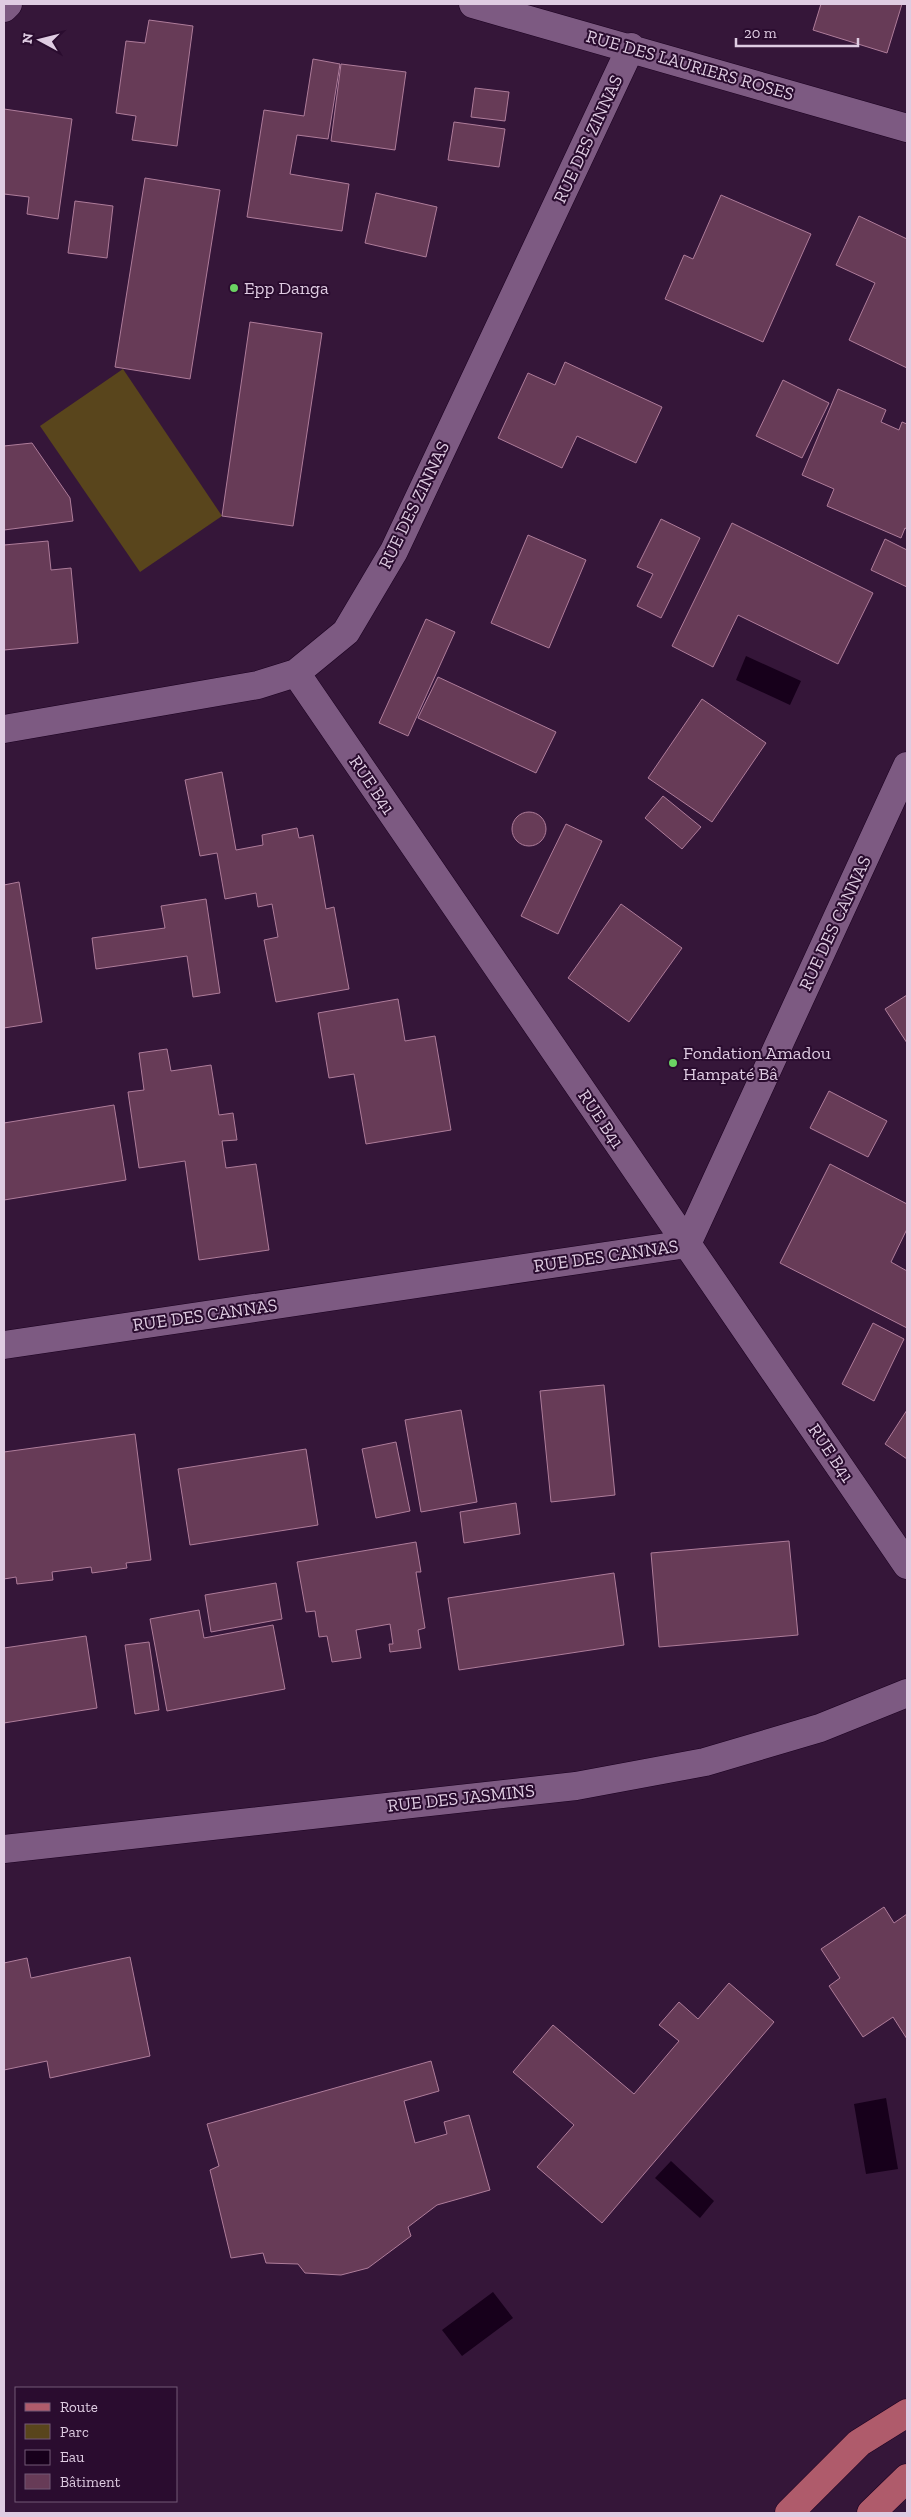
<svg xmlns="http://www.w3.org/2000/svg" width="911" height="2517" font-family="'Zilla Slab',serif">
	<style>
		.green { fill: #59451c }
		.water { fill: #17001b }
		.building { fill: #673b57; stroke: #ae7c9a }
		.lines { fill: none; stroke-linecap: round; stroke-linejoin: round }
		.minor-casing { stroke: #1b0120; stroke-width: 29 }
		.major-casing { stroke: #1b0120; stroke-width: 29 }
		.minor { stroke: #7d5a82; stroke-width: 28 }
		.major { stroke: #af5b6b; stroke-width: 28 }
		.poi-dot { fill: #6bd363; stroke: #2a0c2f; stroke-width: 2 }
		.labels { text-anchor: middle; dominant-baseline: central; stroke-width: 4; stroke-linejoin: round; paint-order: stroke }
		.street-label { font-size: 18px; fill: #dfcce2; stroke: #2a0c2f }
		.poi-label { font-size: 18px; fill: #dfcce2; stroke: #2a0c2f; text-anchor: start }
	</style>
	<rect width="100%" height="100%" fill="#351639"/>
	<path class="green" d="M123,369L222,516L140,572L40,426Z"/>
	<path class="water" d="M746,656L801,681L790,705L736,680Z
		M886,2098L898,2169L866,2174L854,2104Z
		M671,2161L714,2201L700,2218L655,2178Z
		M493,2292L513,2318L462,2356L442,2330Z"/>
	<path class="building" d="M821,4H902L887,53L813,30Z
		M149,20L193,26L177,146L132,140L136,116L116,113L126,41L145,43Z
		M313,59L340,64L328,139L297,135L290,174L349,184L342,231L247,217L264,110L304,116Z
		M341,64L406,72L395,150L331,141Z
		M475,88L509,92L505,121L471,117Z
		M4,109L72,119L58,219L27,214L29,197L4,194Z
		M454,122L505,129L499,167L448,160Z
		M145,178L220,190L190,379L115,367Z
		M376,193L437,207L426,257L365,243Z
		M721,195L811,234L763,342L665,299L684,255L693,259Z
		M75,201L113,206L107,258L68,253Z
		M859,216L907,239V368L849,340L875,283L836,265Z
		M250,322L322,333L293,526L222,516Z
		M565,362L662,407L636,463L577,436L562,468L498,438L528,373L555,385Z
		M783,380L829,403L802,458L756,436Z
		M838,389L886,410L881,422L899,430L902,422L907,424V529L905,528L901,538L827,506L834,489L802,475Z
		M32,443L70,498L73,521L4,530V446Z
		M661,519L700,538L661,618L637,606L653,574L637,567Z
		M732,523L873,593L838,664L738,615L713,667L672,646Z
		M528,535L586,560L549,648L491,623Z
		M885,539L907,550V587L871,570Z
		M48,541L51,570L71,568L78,643L4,650V545Z
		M426,619L455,632L408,736L379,723Z
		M438,677L556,732L536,773L418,718Z
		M702,699L766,743L712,822L648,778Z
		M222,772L236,850L263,845L262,835L297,828L299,838L313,835L326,909L334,907L349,989L276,1002L264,940L278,937L272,904L258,907L256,893L225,899L217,853L200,856L185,780Z
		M663,796L701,827L682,849L645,818Z
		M512 829a17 17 0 1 1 34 0a17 17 0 1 1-34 0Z
		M566,824L602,841L558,934L521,916Z
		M19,882L42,1022L4,1028V885Z
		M206,899L220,993L193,997L187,956L96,969L92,938L165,928L161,906Z
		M621,904L682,948L629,1022L568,978Z
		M907,995V1043L885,1009Z
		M398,999L405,1041L435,1036L451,1130L366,1144L354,1074L329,1078L318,1013Z
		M167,1049L171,1071L211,1065L219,1115L233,1113L237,1140L222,1141L226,1168L256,1164L269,1250L199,1260L185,1161L139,1168L128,1092L144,1090L139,1053Z
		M829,1091L887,1121L868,1157L810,1128Z
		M114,1105L126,1180L4,1200V1123Z
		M830,1164L907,1204V1229L891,1262L907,1271V1328L780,1263Z
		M873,1323L904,1339L874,1401L842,1384Z
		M604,1385L615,1495L551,1502L540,1391Z
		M461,1410L477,1502L421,1512L405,1420Z
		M907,1410V1459L885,1444Z
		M135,1434L151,1560L126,1563L127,1568L92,1573L91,1567L52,1572L53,1580L17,1584L16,1577L4,1579V1452Z
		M396,1442L410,1511L376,1518L362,1449Z
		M306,1449L318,1525L190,1545L178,1469Z
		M516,1503L520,1534L464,1543L460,1512Z
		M789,1541L798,1635L659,1647L651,1553Z
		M416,1542L421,1572H416L425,1628L418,1630L421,1648L390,1652L389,1644H393L390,1624L356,1630L361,1658L332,1662L327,1636L319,1637L315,1611L306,1612L297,1562Z
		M614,1573L624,1645L459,1670L448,1598Z
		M276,1583L282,1619L211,1632L205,1595Z
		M199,1610L204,1638L273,1625L285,1689L167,1711L150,1619Z
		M86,1636L97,1708L4,1723V1648Z
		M149,1642L159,1710L135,1714L125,1645Z
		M884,1907L894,1923L907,1914V2039L893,2017L863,2037L829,1986L840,1978L821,1949Z
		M130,1957L150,2056L50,2078L47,2061L4,2070V1963L27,1958L31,1978Z
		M729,1983L774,2022L602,2223L537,2167L574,2125L513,2072L553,2025L634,2094L679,2041L659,2025L679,2002L698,2019Z
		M431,2061L439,2091L404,2101L415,2143L447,2134L444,2122L469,2115L490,2190L437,2205L408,2227L411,2236L368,2268L341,2275L305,2273L298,2264L266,2263L263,2253L231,2258L210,2170L219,2166L207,2124Z"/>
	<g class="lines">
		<defs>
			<path id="minor" d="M473,4L907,128
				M4,8L8,4
				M296,673L907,1565
				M4,729L258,685L296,673L346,632L394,551L631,47
				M4,1345L687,1244L907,766
				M4,1849L576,1786L705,1762L820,1728L907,1693"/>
			<path id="major" d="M789,2513L859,2443L907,2413
				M871,2513L907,2478"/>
		</defs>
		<use href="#minor" class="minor-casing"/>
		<use href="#major" class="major-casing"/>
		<use href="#minor" class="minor"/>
		<use href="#major" class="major"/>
	</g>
	<g class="poi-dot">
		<circle cx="234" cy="288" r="5"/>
		<circle cx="673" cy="1063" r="5"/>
	</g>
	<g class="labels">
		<g class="street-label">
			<text transform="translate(690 65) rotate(16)">RUE DES LAURIERS ROSES</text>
			<text transform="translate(588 139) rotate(-65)">RUE DES ZINNAS</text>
			<text transform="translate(414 505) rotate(-64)">RUE DES ZINNAS</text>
			<text transform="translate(372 785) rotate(56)">RUE B41</text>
			<text transform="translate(835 923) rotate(-65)">RUE DES CANNAS</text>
			<text transform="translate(601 1119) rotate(56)">RUE B41</text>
			<text transform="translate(606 1256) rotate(-8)">RUE DES CANNAS</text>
			<text transform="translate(205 1315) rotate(-8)">RUE DES CANNAS</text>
			<text transform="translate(831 1453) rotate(56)">RUE B41</text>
			<text transform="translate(461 1798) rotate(-6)">RUE DES JASMINS</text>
		</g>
		<g class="poi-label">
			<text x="244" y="288">Epp Danga</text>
			<text x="683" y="1053">Fondation Amadou<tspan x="683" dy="21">Hampaté Bâ</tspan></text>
		</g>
	</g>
	<rect width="911" height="2517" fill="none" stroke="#dfcce2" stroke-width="10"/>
	<rect x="15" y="2387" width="162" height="115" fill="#2a0c2f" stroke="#725977"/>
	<rect x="25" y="2403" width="25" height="8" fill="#af5b6b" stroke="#725977"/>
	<text x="60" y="2412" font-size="15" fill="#dfcce2">Route</text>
	<rect x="25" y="2424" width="25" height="15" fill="#59451c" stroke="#725977"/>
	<text x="60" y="2437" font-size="15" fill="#dfcce2">Parc</text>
	<rect x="25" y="2450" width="25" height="15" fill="#17001b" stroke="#725977"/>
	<text x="60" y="2462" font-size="15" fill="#dfcce2">Eau</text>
	<rect x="25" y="2474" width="25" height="15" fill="#673b57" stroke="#725977"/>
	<text x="60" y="2487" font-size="15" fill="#dfcce2">Bâtiment</text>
	<g transform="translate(40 40) rotate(277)" stroke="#2a0c2f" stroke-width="4" paint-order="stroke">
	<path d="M0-4L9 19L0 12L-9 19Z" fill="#dfcce2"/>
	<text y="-8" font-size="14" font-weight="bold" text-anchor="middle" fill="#dfcce2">N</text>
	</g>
	<path d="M736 38v8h122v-8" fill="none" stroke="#dfcce2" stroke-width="2.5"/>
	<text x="744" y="38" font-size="15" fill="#dfcce2" stroke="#2a0c2f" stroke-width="4" paint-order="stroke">20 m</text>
</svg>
